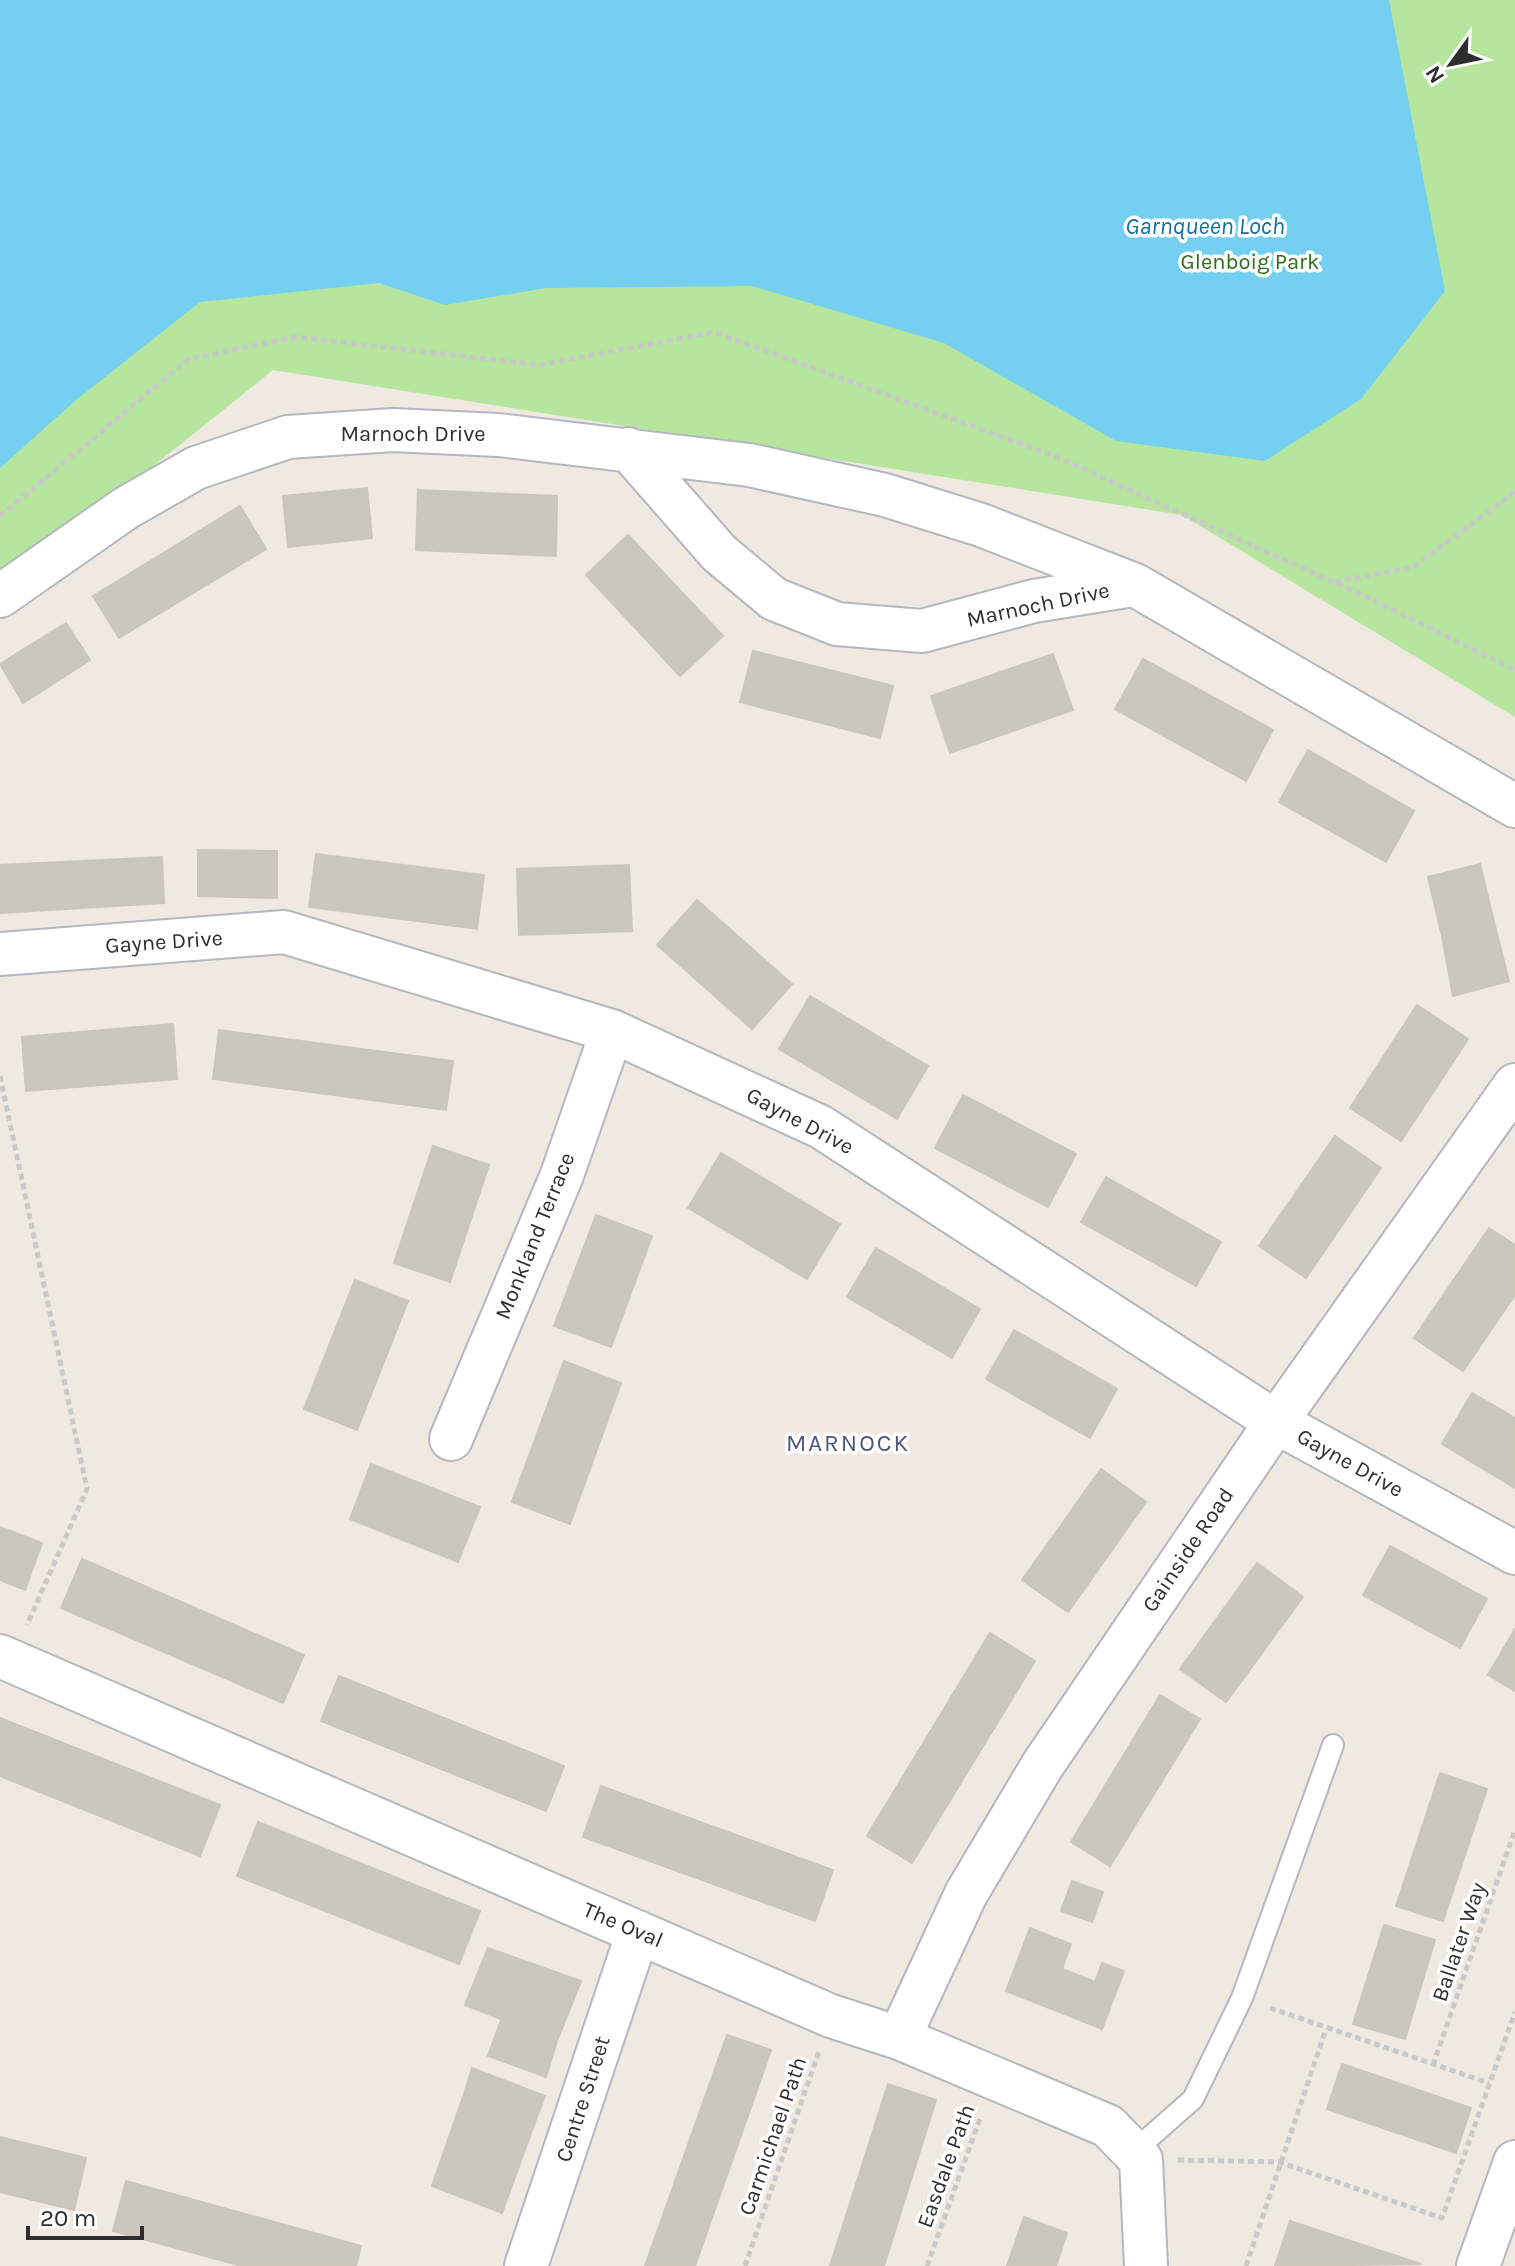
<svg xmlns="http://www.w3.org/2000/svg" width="1515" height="2266" font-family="Karla,sans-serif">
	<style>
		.green { fill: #b6e59e }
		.water { fill: #75cff0 }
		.building { fill: #cbc7bf; stroke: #cbc5ba; stroke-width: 2 }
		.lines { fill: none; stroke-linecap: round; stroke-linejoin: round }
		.service-casing { stroke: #b4b7c1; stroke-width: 24 }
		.minor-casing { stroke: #b4b7c1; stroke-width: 46 }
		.path { stroke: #c9c9c9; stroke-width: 5; stroke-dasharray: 6 4; stroke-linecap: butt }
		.service { stroke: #fff; stroke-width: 20 }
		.minor { stroke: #fff; stroke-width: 42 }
		.labels { text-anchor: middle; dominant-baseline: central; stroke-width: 7; stroke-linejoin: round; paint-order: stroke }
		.park-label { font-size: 22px; fill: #2c6e1b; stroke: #fff }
		.street-label { font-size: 22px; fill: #2e2e2e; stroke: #fff }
		.water-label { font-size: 24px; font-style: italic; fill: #0d6fa3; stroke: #fff }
		.neighbourhood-label { font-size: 24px; letter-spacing: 2px; fill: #4d5680; stroke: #fff }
	</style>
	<rect width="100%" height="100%" fill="#efe9e1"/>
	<path class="green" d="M0,0H1515V717L1182,515L273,370L0,589Z"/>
	<path class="water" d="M0,0H1389L1445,291L1361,399L1265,461L1116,441L944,343L752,286L546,288L445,305L379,283L200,302L76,400L0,468Z"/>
	<path class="building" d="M367,488L372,538L288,547L283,496Z
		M418,490L557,496L556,556L416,550Z
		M240,506L266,549L119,638L93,596Z
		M628,535L723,636L680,676L586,575Z
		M66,623L90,660L23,703L0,664Z
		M753,651L893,686L880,738L740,702Z
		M1053,654L1073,710L950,753L931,696Z
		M1143,659L1273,730L1246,781L1115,709Z
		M1308,750L1414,811L1386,862L1279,802Z
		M198,850L277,851V898L198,896Z
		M316,854L484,875L477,929L309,907Z
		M162,857L164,903L0,913V865Z
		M1480,864L1494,922L1442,936L1428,877Z
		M629,865L632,931L519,935L517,869Z
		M697,900L792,984L752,1029L657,945Z
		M1494,922L1509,981L1453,996L1442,936Z
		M810,996L928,1066L897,1119L779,1049Z
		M1417,1005L1468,1039L1401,1141L1350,1108Z
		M173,1024L177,1079L26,1091L22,1037Z
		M219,1030L453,1061L446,1110L213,1079Z
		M963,1095L1076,1154L1048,1207L935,1148Z
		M1335,1136L1381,1168L1306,1278L1259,1246Z
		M433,1146L489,1165L450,1282L394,1263Z
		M721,1153L840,1224L807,1279L688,1208Z
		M1106,1177L1221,1242L1196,1286L1081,1222Z
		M596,1215L652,1236L611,1347L554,1326Z
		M1489,1228L1515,1245V1295L1463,1371L1414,1338Z
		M876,1248L980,1309L952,1358L847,1297Z
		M355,1280L408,1301L357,1430L304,1409Z
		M1014,1330L1117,1389L1090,1438L986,1379Z
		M564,1361L621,1383L570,1524L512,1502Z
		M1472,1393L1515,1418V1488L1442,1444Z
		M371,1464L480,1507L458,1562L350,1519Z
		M1101,1469L1146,1502L1068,1612L1022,1580Z
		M0,1527L42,1543L25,1590L0,1580Z
		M1390,1546L1487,1599L1460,1648L1363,1595Z
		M82,1559L304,1655L283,1703L61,1608Z
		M1257,1563L1303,1597L1226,1702L1180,1669Z
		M1515,1629V1691L1488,1675Z
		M990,1633L1035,1661L912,1863L867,1836Z
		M339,1676L564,1766L546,1811L321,1721Z
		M1160,1695L1200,1719L1110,1866L1071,1842Z
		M0,1718L220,1805L200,1856L0,1776Z
		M1440,1773L1487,1789L1443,1921L1396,1906Z
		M601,1786L833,1870L815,1921L583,1837Z
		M258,1822L480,1911L459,1964L237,1876Z
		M1072,1881L1103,1892L1092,1922L1061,1911Z
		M1384,1925L1435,1940L1405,2039L1353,2024Z
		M1030,1928L1071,1944L1062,1969L1095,1982L1102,1963L1124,1971L1102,2029L1006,1991Z
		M488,1948L581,1981L557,2041L465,2005Z
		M501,2020L557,2041L546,2077L488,2056Z
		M727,2035L771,2050L695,2266H645Z
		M1342,2064L1471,2108L1456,2153L1327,2109Z
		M472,2068L545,2096L535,2122L464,2094Z
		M888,2084L936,2100L884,2266H830Z
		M464,2094L535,2122L502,2213L432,2186Z
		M0,2137L86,2158L74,2210L0,2192Z
		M126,2181L361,2246L356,2266H242L113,2231Z
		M1024,2217L1067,2233L1056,2266H1007Z
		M1290,2221L1421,2264L1275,2266Z"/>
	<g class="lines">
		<defs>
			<path id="service" d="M1134,2151L1193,2099L1242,1998L1333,1745"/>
			<path id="minor" d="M628,449L719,553L774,599L837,624L922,631L1034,601L1133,585
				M0,596L126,508L196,468L288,437L393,430L498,435L749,465L885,495L981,525L1135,585L1515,806
				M0,954L284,932L612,1031L821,1127L1276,1422L1515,1553
				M451,1439L562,1175L612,1031
				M0,1656L831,2016L899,2038L1108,2126L1141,2160L1146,2266
				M899,2038L966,1894L1042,1766L1276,1422L1515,1085
				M526,2266L638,1932
				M1478,2266L1515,2162"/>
		</defs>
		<use href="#service" class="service-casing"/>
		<use href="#minor" class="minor-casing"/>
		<path class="path" d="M0,516L189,359L296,337L540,365L714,332L1052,455L1369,598L1515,670
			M1335,582L1413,567L1515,492
			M0,1076L87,1489L27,1625
			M1270,2008L1489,2083
			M1433,2065L1515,1830
			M1178,2160L1279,2162L1442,2218L1515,2012
			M745,2266L819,2051
			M927,2266L981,2116
			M1246,2266L1326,2029"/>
		<use href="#service" class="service"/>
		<use href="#minor" class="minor"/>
	</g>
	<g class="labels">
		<g class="park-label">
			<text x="1250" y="262">Glenboig Park</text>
		</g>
		<g class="street-label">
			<text x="413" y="434">Marnoch Drive</text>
			<text transform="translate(1038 605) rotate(-12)">Marnoch Drive</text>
			<text transform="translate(164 942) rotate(-4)">Gayne Drive</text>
			<text transform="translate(800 1121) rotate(28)">Gayne Drive</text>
			<text transform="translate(535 1236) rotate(-68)">Monkland Terrace</text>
			<text transform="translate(1350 1463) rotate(29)">Gayne Drive</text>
			<text transform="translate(1188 1550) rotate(-56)">Gainside Road</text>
			<text transform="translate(623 1925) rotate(23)">The Oval</text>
			<text transform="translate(1459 1942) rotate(-71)">Ballater Way</text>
			<text transform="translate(583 2099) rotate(-72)">Centre Street</text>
			<text transform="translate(773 2136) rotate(-71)">Carmichael Path</text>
			<text transform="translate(946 2166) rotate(-70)">Easdale Path</text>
		</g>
		<g class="water-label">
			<text x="1205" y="226">Garnqueen Loch</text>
		</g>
		<g class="neighbourhood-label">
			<text x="848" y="1443">MARNOCK</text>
		</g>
	</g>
	<g transform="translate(1451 64) rotate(237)" stroke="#ffffff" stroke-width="6" paint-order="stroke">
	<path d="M0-6L14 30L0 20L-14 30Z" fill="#2e2e2e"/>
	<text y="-12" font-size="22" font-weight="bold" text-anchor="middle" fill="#2e2e2e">N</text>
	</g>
	<path d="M28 2226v12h114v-12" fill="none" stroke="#2e2e2e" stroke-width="4"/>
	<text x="40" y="2226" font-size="24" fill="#2e2e2e" stroke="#ffffff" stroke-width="6" paint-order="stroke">20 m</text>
</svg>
